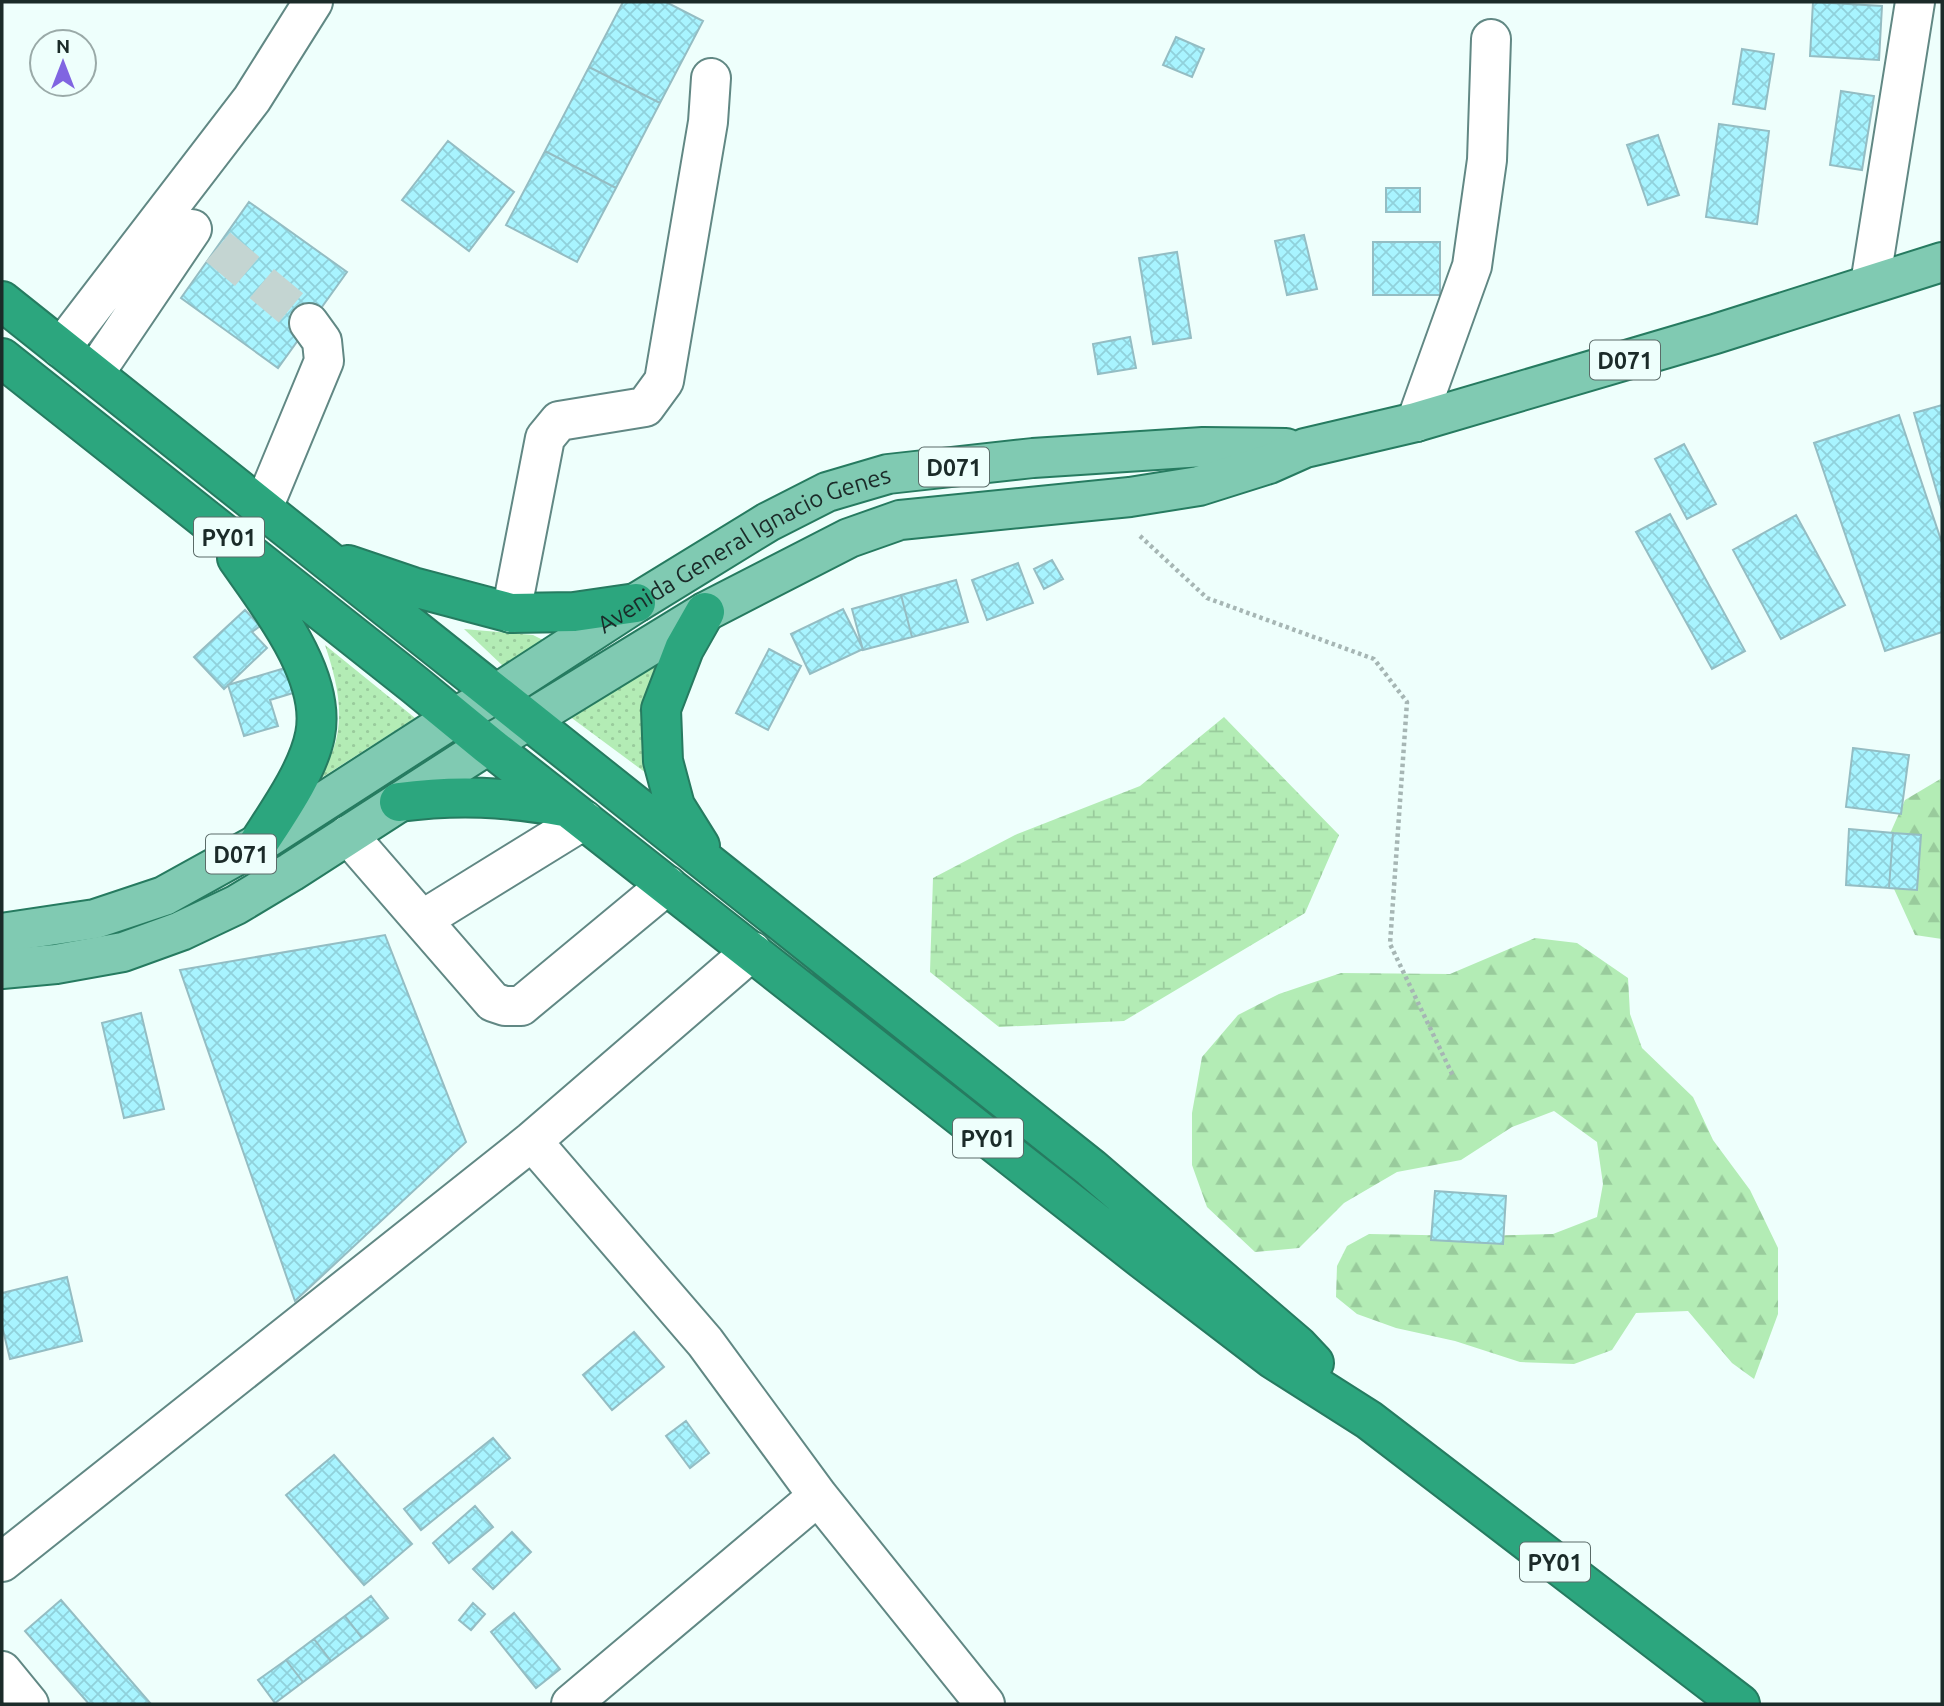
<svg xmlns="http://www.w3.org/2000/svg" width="1944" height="1706" font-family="Ubuntu,sans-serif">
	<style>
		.grass { fill: url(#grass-dots) }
		.forest { fill: url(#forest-firs) }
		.wetland { fill: url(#wetland-marsh) }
		.building { fill: url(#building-cross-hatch); stroke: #94bdc3; stroke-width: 2 }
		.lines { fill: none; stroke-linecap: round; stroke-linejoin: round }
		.minor-tunnel { stroke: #c4d5d2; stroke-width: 38; stroke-dasharray: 38 19; stroke-linecap: butt }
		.minor-casing { stroke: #618884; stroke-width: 42 }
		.major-casing { stroke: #267b60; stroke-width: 42 }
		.highway-casing { stroke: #267b60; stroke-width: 42 }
		.path { stroke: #a6b6b4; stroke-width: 4.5; stroke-dasharray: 3.5 3.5; stroke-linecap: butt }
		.minor { stroke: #fff; stroke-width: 38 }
		.major { stroke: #80cab2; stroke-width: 38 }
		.highway { stroke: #2ca67e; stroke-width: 38 }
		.labels { text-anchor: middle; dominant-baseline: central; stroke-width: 5; stroke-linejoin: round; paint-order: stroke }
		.shield { fill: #eefffc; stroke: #5a6b68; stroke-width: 2 }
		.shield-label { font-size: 23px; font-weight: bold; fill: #1b2b29 }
		.street-label { font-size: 24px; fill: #1b2b29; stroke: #eefffc }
	</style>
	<defs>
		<pattern id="grass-dots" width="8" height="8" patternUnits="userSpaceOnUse" patternTransform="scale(1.75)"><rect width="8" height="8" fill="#b3ecb5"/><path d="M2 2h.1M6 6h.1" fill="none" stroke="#99cb9c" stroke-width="1.8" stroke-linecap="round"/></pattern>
		<pattern id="forest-firs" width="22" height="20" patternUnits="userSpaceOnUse" patternTransform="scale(1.75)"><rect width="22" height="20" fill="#b3ecb5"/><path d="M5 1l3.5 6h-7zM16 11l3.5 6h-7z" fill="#99cb9c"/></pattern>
		<pattern id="wetland-marsh" width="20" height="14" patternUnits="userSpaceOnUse" patternTransform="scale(1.75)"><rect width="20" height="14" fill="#b3ecb5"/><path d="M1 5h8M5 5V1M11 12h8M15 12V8" fill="none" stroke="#99cb9c"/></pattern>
		<pattern id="building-cross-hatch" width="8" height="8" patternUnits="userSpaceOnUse" patternTransform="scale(1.75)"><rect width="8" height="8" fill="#a8f4ff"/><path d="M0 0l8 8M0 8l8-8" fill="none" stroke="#90d1db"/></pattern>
	</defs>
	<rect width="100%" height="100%" fill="#eefffc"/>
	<path class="grass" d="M464,629L533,635L543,640L503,666Z
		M325,645L415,718L318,780C323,770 329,760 333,750C346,715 336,678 325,645Z
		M664,655C660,665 653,675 649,685C641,712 643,745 646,773L569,716Z"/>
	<path class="forest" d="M1942,778V939L1915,935L1889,878L1884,847L1905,800Z
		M1535,938L1577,943L1628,978L1630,1014L1642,1048L1693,1097L1713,1140L1750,1190L1778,1248V1314L1754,1379L1732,1363L1688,1311L1636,1313L1612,1350L1574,1364L1520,1362L1455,1341L1396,1328L1357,1314L1336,1297L1337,1266L1347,1246L1369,1234L1473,1236L1553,1234L1597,1217L1603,1184L1597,1142L1554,1111L1512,1127L1461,1160L1397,1172L1344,1203L1299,1248L1255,1252L1207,1207L1192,1165V1113L1202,1057L1238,1015L1279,994L1341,973L1450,974Z"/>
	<path class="wetland" d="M1224,717L1339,835L1305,913L1124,1021L999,1027L930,972L933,878L1015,835L1140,786Z"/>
	<path class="building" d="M623,2H666L703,21L660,103L589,67Z
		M1813,2L1882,6L1879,60L1810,56Z
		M1176,37L1204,49L1192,77L1163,65Z
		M1742,49L1774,54L1765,109L1733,104Z
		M589,67L660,103L616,188L545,151Z
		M1841,91L1874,96L1862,170L1830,165Z
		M1719,124L1769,131L1757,224L1706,217Z
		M1658,135L1679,195L1648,205L1627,145Z
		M448,141L514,192L469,251L402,200Z
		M545,151L616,188L577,262L506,225Z
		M1386,188H1420V212H1386Z
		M249,202L347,272L278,368L181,298Z
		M1304,235L1317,289L1287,295L1275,241Z
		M1373,242H1440V295H1373Z
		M1177,252L1191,338L1153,344L1139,258Z
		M1130,337L1136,368L1098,374L1093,344Z
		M1942,405V510L1914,413Z
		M1899,415L1942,543V632L1885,651L1814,443Z
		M1684,444L1716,504L1687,519L1655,459Z
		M1670,514L1745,651L1712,669L1636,532Z
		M1796,515L1845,605L1781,639L1733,550Z
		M1052,560L1063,579L1044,589L1034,569Z
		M1018,563L1033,603L987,620L972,580Z
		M956,580L968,622L912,637L901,595Z
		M901,595L912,637L863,650L852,609Z
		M843,609L863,649L810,674L791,634Z
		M245,610L260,626L252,632L267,648L224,689L194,657Z
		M769,649L801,666L768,730L736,713Z
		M285,668L293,693L270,700L278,726L244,736L228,685Z
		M1853,748L1909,755L1901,814L1846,807Z
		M1849,829L1893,833L1889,888L1846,885Z
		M1893,833L1921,835L1917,890L1889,888Z
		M385,935L466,1142L295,1301L180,970Z
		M141,1013L164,1109L124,1118L102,1023Z
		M1435,1191L1506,1196L1503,1244L1431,1240Z
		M67,1277L82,1341L10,1359L2,1326V1293Z
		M634,1332L664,1367L612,1410L583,1375Z
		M686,1421L709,1453L690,1468L666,1436Z
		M493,1438L510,1458L421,1530L404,1509Z
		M334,1455L412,1544L364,1585L286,1495Z
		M475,1506L493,1527L449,1563L433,1543Z
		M512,1532L531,1552L493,1589L473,1569Z
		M371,1596L388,1618L362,1638L345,1616Z
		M61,1600L151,1704H89L25,1631Z
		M473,1603L485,1614L471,1630L459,1620Z
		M514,1613L560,1669L536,1688L491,1632Z
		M345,1616L362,1638L331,1661L314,1639Z
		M314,1639L331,1661L303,1682L286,1660Z
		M286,1660L303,1682L275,1703L258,1680Z"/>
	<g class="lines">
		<path class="minor-tunnel" d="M218,247L309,323"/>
		<defs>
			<path id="minor" d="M1870,284L1915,2
				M61,348L252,99L313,2
				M94,374L192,229
				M1416,422L1472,266L1487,160L1491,39
				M263,508L324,361L322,341L309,323
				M511,613L545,438L559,421L645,407L664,381L708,122L711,78
				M348,835L493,1002L505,1006H521L667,885
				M422,920L584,820
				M532,1141L705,1342L818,1496L985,1704
				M2,1562L532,1141L752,951
				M2,1671L29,1704
				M571,1704L818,1496"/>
			<g id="major">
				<path id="s1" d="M2,933L95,919L164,896L258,844L455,717L496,694L636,603L768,522L827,492L888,474L1033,458L1203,447L1286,448"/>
				<path d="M2,969L56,964L123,952L181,931L236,905L291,872L488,745L705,612L849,538L900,520L1130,497L1199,486L1269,464L1305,448L1416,422L1715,334L1942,262"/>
			</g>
			<path id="highway" d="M2,301L1091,1168L1298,1346L1314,1363
				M2,358L415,685L488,745L1141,1258L1273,1359L1369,1420L1740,1704
				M237,558C269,604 327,676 315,735C308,771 278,813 258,844
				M348,565L413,587L511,613L574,612L636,603
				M399,802C459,794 504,797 564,807
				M700,846L675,806L663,761L661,709L684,649L705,612"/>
		</defs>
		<use href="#minor" class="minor-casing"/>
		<use href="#major" class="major-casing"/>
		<use href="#highway" class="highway-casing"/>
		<path class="path" d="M1140,536L1207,598L1374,659L1407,702L1390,944L1453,1076"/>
		<use href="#minor" class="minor"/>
		<use href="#major" class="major"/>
		<use href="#highway" class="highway"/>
	</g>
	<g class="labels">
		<g class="shield">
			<rect x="1590" y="340.5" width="70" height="39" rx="5"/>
			<rect x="919" y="447.5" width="70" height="39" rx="5"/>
			<rect x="194" y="517.5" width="70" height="39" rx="5"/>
			<rect x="206" y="834.5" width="70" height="39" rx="5"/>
			<rect x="953" y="1118.5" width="70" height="39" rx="5"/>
			<rect x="1520" y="1542.5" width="70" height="39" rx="5"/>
		</g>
		<g class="shield-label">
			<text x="1625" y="360">D071</text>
			<text x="954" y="467">D071</text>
			<text x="229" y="537">PY01</text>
			<text x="241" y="854">D071</text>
			<text x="988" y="1138">PY01</text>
			<text x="1555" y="1562">PY01</text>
		</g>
		<g class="street-label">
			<text stroke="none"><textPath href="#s1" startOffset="844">Avenida General Ignacio Genes</textPath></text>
		</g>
	</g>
	<rect width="1944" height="1706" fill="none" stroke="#1b2b29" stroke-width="7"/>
	<g transform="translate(63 63)"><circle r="33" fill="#eefffc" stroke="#9aaaa8" stroke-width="2"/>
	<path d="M0-5L12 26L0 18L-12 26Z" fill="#8065e1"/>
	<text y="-10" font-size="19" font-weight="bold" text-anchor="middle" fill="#1b2b29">N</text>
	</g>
</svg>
